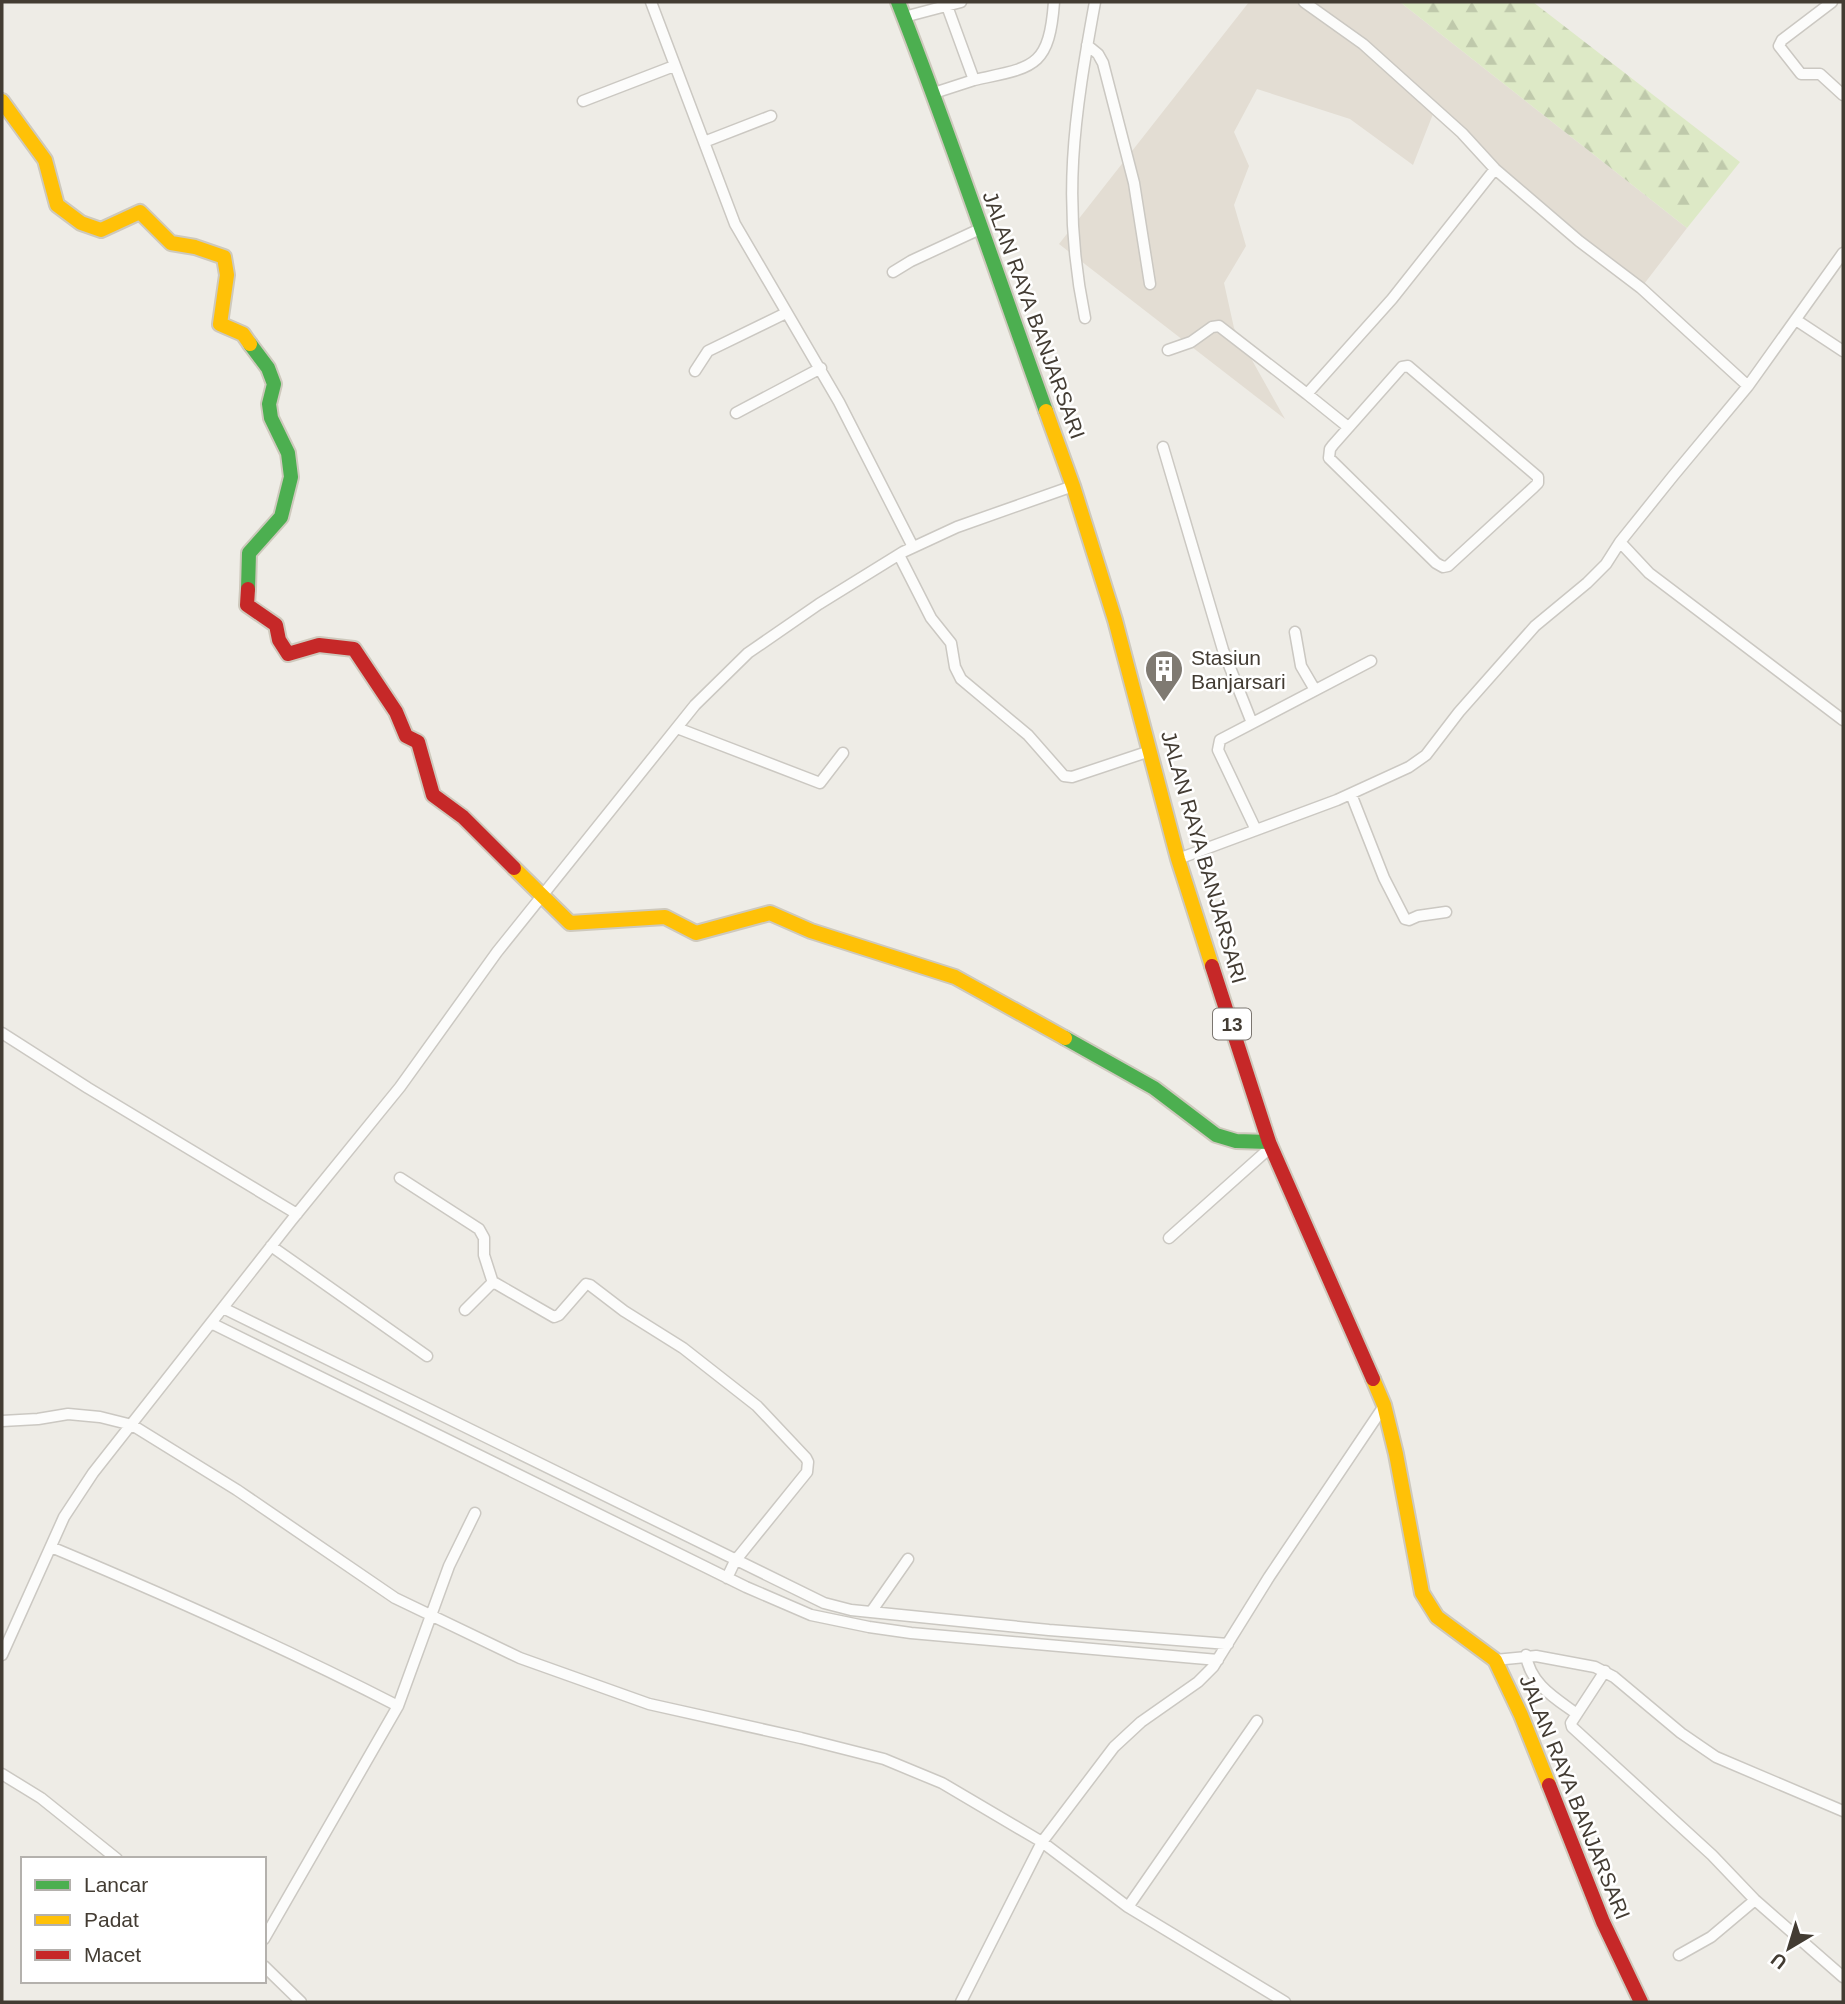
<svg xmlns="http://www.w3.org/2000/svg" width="1845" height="2004" font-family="Arial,sans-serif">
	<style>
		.residential { fill: #e3ddd3 }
		.forest { fill: url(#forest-firs) }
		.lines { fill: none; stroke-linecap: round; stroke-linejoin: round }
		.street-casing { stroke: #cbc8c2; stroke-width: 13 }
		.fast-casing { stroke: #cec9bd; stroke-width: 18 }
		.slow-casing { stroke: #cec9bd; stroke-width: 18 }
		.jam-casing { stroke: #cec9bd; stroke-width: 18 }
		.street { stroke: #fcfcfb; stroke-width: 10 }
		.fast { stroke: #4caf50; stroke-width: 14 }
		.slow { stroke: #ffc107; stroke-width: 14 }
		.jam { stroke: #c62828; stroke-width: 14 }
		.labels { text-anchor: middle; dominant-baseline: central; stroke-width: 5; stroke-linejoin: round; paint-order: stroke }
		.shield { fill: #fff; stroke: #7b7670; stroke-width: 2 }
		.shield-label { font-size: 19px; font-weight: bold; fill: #433c33 }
		.street-label { font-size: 21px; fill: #433c33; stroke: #fff }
		.poi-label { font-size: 21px; fill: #433c33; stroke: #fff; text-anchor: start }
	</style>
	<defs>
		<pattern id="forest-firs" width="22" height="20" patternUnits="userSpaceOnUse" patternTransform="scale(1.75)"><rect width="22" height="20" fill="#dde9c6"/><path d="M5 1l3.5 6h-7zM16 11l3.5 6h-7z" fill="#bfc9ab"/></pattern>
	</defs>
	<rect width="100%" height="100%" fill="#eeece6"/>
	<path class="residential" d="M1249,2H1400L1687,228L1641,288L1433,114L1413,165L1350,119L1257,89L1234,132L1249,166L1234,205L1246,246L1224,283L1234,328L1285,419L1059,244Z"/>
	<path class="forest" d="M1400,2H1533L1740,162L1687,228Z"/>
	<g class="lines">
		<defs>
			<path id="street" d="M651,2L735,224L839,402L913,547
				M1304,2L1363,44L1462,133L1495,169L1579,241L1641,288L1748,386
				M1832,2L1782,40L1779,46L1801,74H1820L1843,95
				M904,17L961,2
				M1087,45L1098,54L1103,63L1134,183L1150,284
				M974,80C1033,67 1049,69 1054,2
				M934,93L974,80L947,6
				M583,101L674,66
				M704,142L771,116
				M893,272L911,261L980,229
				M1085,318C1061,202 1074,116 1095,2
				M1796,320L1843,351
				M1168,350L1191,342L1212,327L1219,326L1307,394L1392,299L1495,169
				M1408,366L1538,477V483L1534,487L1448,566L1443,567L1436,563L1329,458L1330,449L1333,445L1402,367Z
				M695,371L708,351L786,313
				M1307,394L1348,427
				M736,413L821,368
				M1163,447L1223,650L1252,723
				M1620,542L1649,573L1843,720
				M899,555L931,618L951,643L955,667L961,679L1028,735L1064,776L1072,777L1150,751
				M1295,632L1301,666L1315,690
				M677,728L820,783L843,753
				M1351,794L1384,878L1405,919L1409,920L1418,916L1446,912
				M1256,830L1218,750L1220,740L1371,661
				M1178,859L1337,800L1409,767L1426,755L1459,712L1535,626L1587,583L1606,564L1620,542L1673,476L1748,386L1843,253
				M2,1033L88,1088L297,1214
				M400,1178L479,1229L484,1238V1255L493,1283
				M1169,1238L1271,1147
				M271,1246L427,1356
				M223,1308L824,1603L851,1610L1049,1630L1228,1644
				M465,1310L491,1284L495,1283L554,1317L559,1315L586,1284L590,1285L624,1311L683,1348L757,1406L806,1458L808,1462L807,1472L735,1561L727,1578
				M211,1323L746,1587L811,1615L869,1627L911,1633L1218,1660
				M2,1421L38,1419L68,1414L100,1417L132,1425L237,1490L395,1598L520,1658L649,1704L801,1738L884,1759L942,1783L1042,1842L1128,1907L1285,2002
				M51,1547C168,1596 285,1648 398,1706
				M871,1612L908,1559
				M2,1655L64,1517L93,1473L291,1221L400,1087L497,952L695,705L748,653L819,604L903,552L957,527L1073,486
				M1526,1655C1530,1684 1555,1698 1577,1714
				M1495,1660L1536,1656L1595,1667L1614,1677L1681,1733L1716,1757L1843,1811
				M1605,1671L1571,1723L1572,1727L1712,1855L1755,1900L1843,1977
				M2,1774L41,1798L117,1859
				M1128,1907L1257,1721
				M264,1939L398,1706L449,1566L475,1513
				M1679,1955L1711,1937L1755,1900
				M264,1966L301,2002
				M961,2002L1042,1842L1114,1747L1141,1722L1198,1682L1213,1667L1269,1577L1384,1406"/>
			<path id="fast" d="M898,2C951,137 997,275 1046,411
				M248,589L249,553L281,517L291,477L288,453L271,418L269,404L274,384L268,368L250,344
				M1065,1038L1154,1088L1216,1135L1236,1141L1269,1142"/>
			<path id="slow" d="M2,101L45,160L57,205L81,223L101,230L140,212L171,243L195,247L224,257L227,275L220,324L243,334L250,344
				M1046,411L1073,486L1115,620L1178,859L1212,966
				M514,868L570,923L665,917L696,933L770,913L811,931L955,977L1065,1038
				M1373,1379L1384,1405L1396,1454L1422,1593L1437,1617L1495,1660L1521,1715L1549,1785"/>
			<path id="jam" d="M248,589L247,605L276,625L279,640L288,654L319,645L354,649L396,712L406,736L418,742L433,795L463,817L514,868
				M1212,966L1269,1142L1373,1379
				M1549,1785L1603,1922L1641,2002"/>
		</defs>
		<use href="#street" class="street-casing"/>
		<use href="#fast" class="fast-casing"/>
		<use href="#slow" class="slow-casing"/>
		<use href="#jam" class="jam-casing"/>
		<use href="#street" class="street"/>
		<use href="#fast" class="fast"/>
		<use href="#slow" class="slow"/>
		<use href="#jam" class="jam"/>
	</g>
	<defs>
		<symbol id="building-pin" viewBox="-11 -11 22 30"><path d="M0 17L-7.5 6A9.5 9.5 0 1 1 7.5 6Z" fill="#7f7a72" stroke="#fff"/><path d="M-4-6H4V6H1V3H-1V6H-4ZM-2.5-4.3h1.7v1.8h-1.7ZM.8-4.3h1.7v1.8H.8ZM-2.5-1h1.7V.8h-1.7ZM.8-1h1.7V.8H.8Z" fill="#fff"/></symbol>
	</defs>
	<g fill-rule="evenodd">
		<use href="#building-pin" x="1142" y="647" width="44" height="60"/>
	</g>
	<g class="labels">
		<rect class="shield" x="1213" y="1008.5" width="38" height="31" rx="5"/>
		<g class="shield-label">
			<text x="1232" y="1024">13</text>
		</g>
		<g class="street-label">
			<text transform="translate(1034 315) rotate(70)">JALAN RAYA BANJARSARI</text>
			<text transform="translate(1204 857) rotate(74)">JALAN RAYA BANJARSARI</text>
			<text transform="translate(1575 1797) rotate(68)">JALAN RAYA BANJARSARI</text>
		</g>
		<g class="poi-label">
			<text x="1191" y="657">Stasiun<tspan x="1191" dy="24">Banjarsari</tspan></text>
		</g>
	</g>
	<rect width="1845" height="2004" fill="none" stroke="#433c33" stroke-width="7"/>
	<rect x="21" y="1857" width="245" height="126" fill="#ffffff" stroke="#b4b1ad" stroke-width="2"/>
	<rect x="35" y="1880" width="35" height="10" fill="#4caf50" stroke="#b4b1ad" stroke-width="2"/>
	<text x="84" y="1892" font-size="21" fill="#433c33">Lancar</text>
	<rect x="35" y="1915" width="35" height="10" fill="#ffc107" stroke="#b4b1ad" stroke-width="2"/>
	<text x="84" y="1927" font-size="21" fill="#433c33">Padat</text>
	<rect x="35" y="1950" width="35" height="10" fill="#c62828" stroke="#b4b1ad" stroke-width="2"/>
	<text x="84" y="1962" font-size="21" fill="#433c33">Macet</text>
	<g transform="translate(1789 1948) rotate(218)" stroke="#ffffff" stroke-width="5" paint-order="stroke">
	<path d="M0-5L12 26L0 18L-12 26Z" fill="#433c33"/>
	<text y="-10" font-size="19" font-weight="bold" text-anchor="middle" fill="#433c33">U</text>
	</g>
</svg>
